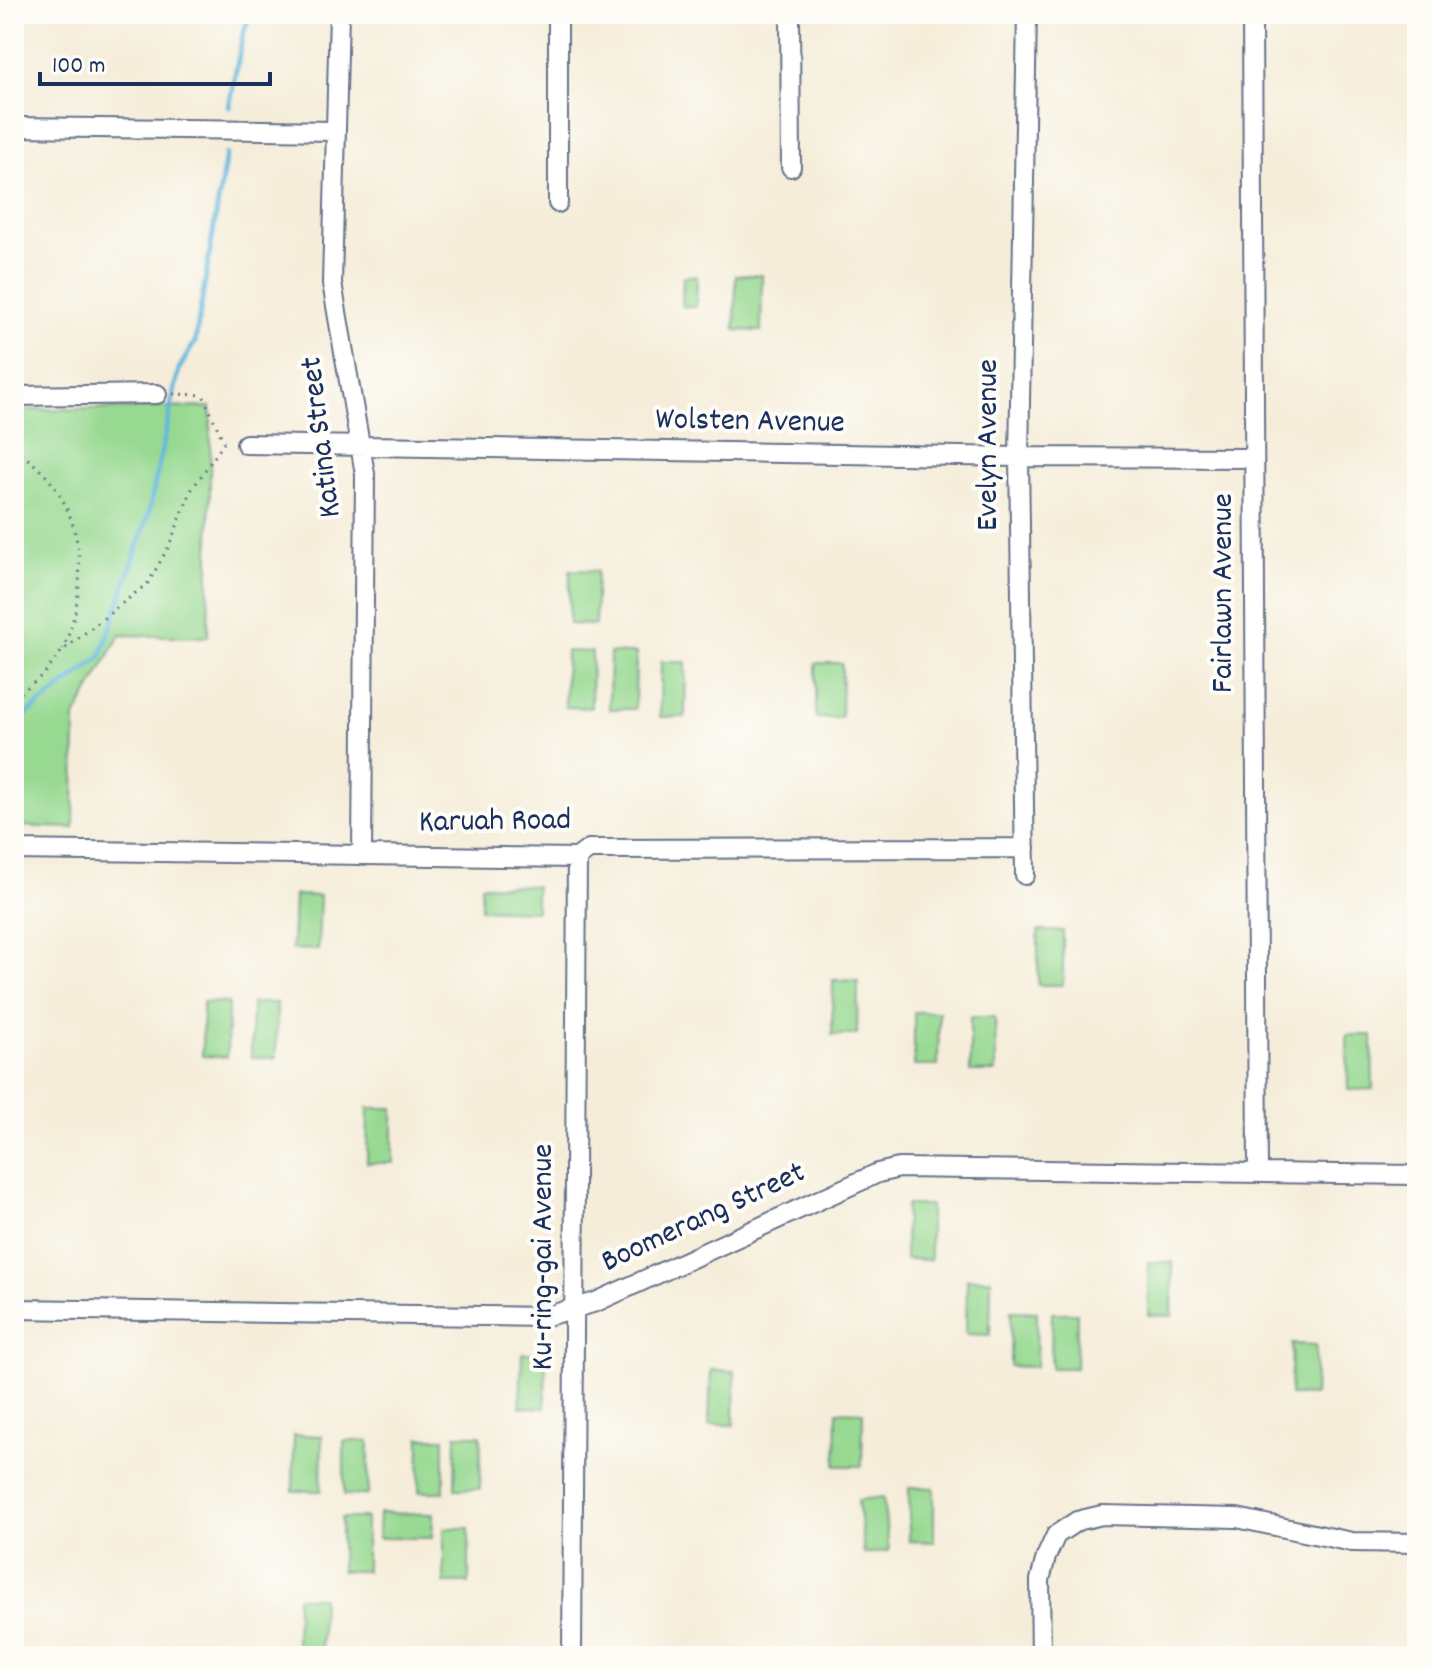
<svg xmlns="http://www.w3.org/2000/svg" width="1431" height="1670" font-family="Dekko,sans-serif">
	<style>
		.green { fill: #97d991; stroke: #598478; stroke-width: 2 }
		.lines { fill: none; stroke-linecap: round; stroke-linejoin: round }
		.stream { stroke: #61b5dd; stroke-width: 5 }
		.minor-casing { stroke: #677289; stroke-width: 22 }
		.path { stroke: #677289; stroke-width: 3; stroke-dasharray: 2 6; stroke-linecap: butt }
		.minor { stroke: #fff; stroke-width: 18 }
		.labels { text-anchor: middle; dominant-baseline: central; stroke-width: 8; stroke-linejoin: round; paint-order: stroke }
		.street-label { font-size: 32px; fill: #1b2f5e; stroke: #fdfcf7 }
	</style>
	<rect width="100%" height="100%" fill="#fdfcf7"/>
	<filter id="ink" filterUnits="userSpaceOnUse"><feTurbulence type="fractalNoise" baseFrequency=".0125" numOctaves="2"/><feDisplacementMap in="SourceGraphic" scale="16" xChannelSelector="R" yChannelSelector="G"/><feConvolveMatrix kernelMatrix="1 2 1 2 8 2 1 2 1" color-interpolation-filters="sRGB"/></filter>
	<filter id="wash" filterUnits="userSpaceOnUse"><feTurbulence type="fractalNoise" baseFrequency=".006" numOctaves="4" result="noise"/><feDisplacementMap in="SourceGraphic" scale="32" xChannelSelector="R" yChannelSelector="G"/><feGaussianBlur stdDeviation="1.8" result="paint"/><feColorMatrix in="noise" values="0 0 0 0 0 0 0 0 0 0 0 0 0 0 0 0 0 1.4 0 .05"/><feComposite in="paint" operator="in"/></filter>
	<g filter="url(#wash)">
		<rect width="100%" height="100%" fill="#f5edd9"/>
		<path class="green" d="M736,275H762L761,331L735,330Z
			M683,276H697L696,307L682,306Z
			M211,407L208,637L120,635L75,717L74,828L14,826V410Z
			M570,570L597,571L595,625L569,624Z
			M566,651L592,652L591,708L565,707Z
			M610,653H636L635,709H609Z
			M661,662H686L685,717H660Z
			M816,663H842L841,718H816Z
			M481,885L536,886V911L481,909Z
			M294,895L320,896L318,950L292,949Z
			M1038,931H1063V985H1038Z
			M833,980L858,981L857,1035H832Z
			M203,1002L228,1003L227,1057L202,1056Z
			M252,1003H277L276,1058L251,1057Z
			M914,1012H939L938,1066H914Z
			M970,1017H995L996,1072H970Z
			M1347,1035H1372L1373,1089L1348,1090Z
			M368,1108H393V1163H367Z
			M906,1205H930V1260L905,1259Z
			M1148,1262H1173L1172,1316L1148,1315Z
			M967,1279H991L990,1335L966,1334Z
			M1011,1311L1037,1312L1036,1367L1010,1366Z
			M1052,1313H1077L1076,1368H1051Z
			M1292,1344L1316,1345L1314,1396L1290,1395Z
			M522,1353L546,1354L545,1408L520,1407Z
			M711,1370L735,1371L734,1425H709Z
			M837,1411L863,1412L862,1466H836Z
			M294,1435L322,1436L321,1491H293Z
			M456,1435H481L480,1489H455Z
			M420,1438H444V1492H419Z
			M344,1441H369L368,1495H344Z
			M909,1487L934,1488V1542L909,1541Z
			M883,1497L889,1551L864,1554L858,1500Z
			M379,1513L433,1514L432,1538H378Z
			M341,1518H366V1571H341Z
			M444,1528H469V1583H444Z
			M297,1597H322L321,1651H296Z"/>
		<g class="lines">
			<path class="stream" d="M229,107L243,34L251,14
				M14,724L101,657L148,516L179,369L195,342L226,154"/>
		</g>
	</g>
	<g filter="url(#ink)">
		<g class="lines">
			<defs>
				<path id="minor" d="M339,14L332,283L365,474L362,854
					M558,14V203
					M790,14L791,167
					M1252,14L1258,1173
					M14,127L336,131
					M14,396L157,394
					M246,444L1019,457L1254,458
					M14,850L577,858L589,849L1025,848
					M1025,875L1019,457L1027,14
					M14,1309L544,1317L596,1302L878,1173L899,1168L1417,1175
					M572,1656L577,858
					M1041,1656L1040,1580L1046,1557L1056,1535L1077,1521L1102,1515L1237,1518L1352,1542L1417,1543"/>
			</defs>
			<use href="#minor" class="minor-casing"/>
			<path class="path" d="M173,394L203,395L224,443
				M14,450C85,491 93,580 63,649
				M14,698L45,673L61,652L148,583L168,548L192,489L224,443"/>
			<use href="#minor" class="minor"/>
		</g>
	</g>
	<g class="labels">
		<g class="street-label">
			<text transform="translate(750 423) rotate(1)">Wolsten Avenue</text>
			<text transform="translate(323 437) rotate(-97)">Katina Street</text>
			<text transform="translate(990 445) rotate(-90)">Evelyn Avenue</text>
			<text transform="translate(1225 593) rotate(-90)">Fairlawn Avenue</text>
			<text transform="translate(495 823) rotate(-1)">Karuah Road</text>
			<text transform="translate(704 1219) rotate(-25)">Boomerang Street</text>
			<text transform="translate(545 1257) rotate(-90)">Ku-ring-gai Avenue</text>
		</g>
	</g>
	<rect width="1431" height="1670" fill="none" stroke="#fdfcf7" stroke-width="48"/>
	<path d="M40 72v12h230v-12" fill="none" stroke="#1b2f5e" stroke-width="4"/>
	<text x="52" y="72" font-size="24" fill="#1b2f5e" stroke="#fdfcf7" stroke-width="6" paint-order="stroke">100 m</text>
</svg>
